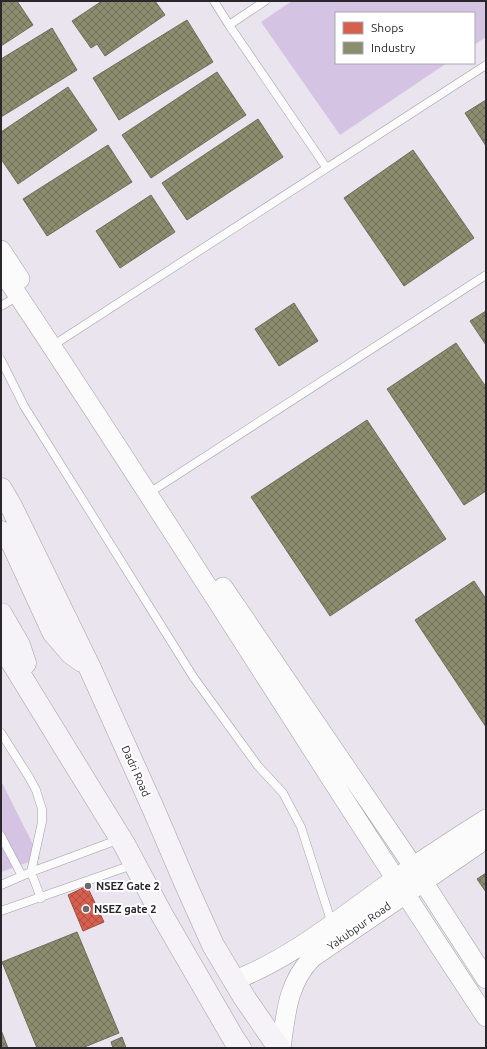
<svg xmlns="http://www.w3.org/2000/svg" width="487" height="1049" font-family="Ubuntu,sans-serif">
	<style>
		.green { fill: #d5c3e4 }
		.shops { fill: url(#shops-cross-hatch); stroke: #a24f43 }
		.industry { fill: url(#industry-cross-hatch); stroke: #6e6d5a }
		.lines { fill: none; stroke-linecap: round; stroke-linejoin: round }
		.service-casing { stroke: #a29ea5; stroke-width: 9 }
		.tertiary-casing { stroke: #a29ea5; stroke-width: 20 }
		.secondary-casing { stroke: #a29ea5; stroke-width: 23 }
		.service { stroke: #fcfbfc; stroke-width: 8 }
		.tertiary { stroke: #fcfbfc; stroke-width: 19 }
		.secondary { stroke: #f6f3f8; stroke-width: 22 }
		.poi-dot { fill: #6c6870; stroke: #fff; stroke-width: 1.5 }
		.labels { text-anchor: middle; dominant-baseline: central; stroke-width: 4; stroke-linejoin: round; paint-order: stroke }
		.street-label { font-size: 11px; fill: #29262c; stroke: #fff }
		.poi-label { font-size: 11px; font-weight: bold; fill: #29262c; stroke: #fff; text-anchor: start }
	</style>
	<defs>
		<pattern id="shops-cross-hatch" width="8" height="8" patternUnits="userSpaceOnUse"><rect width="8" height="8" fill="#d6604d"/><path d="M0 0l8 8M0 8l8-8" fill="none" stroke="#ae4f40"/></pattern>
		<pattern id="industry-cross-hatch" width="8" height="8" patternUnits="userSpaceOnUse"><rect width="8" height="8" fill="#8c8c6e"/><path d="M0 0l8 8M0 8l8-8" fill="none" stroke="#72725b"/></pattern>
	</defs>
	<rect width="100%" height="100%" fill="#e9e4ed"/>
	<path class="green" d="M292,1H486V37L474,45V13H336V63H447L340,135L261,22Z
		M1,781L40,858L1,872Z"/>
	<path class="shops" d="M87,886L104,922L83,931L68,895Z"/>
	<path class="industry" d="M1,1H17L33,25L1,46Z
		M102,1H155L165,15L105,56L97,44L91,48L72,21Z
		M187,20L213,62L119,120L93,78Z
		M52,28L77,70L1,117V59Z
		M217,72L246,115L151,178L122,135Z
		M68,87L97,130L18,184L1,159V132Z
		M486,100V146L465,113Z
		M258,119L283,157L187,220L162,183Z
		M108,145L132,182L47,236L23,199Z
		M413,150L474,238L404,286L344,198Z
		M151,195L175,232L120,268L96,231Z
		M294,303L318,341L279,366L255,329Z
		M486,311V345L470,321Z
		M456,343L486,387V491L464,505L387,389Z
		M367,420L446,539L330,616L251,497Z
		M474,581L486,599V727L415,620Z
		M486,873V892L477,879Z
		M77,932L119,1033L82,1048H37L2,962Z
		M1,1030L8,1048H1Z
		M122,1037L126,1048H113L111,1042Z"/>
	<g class="lines">
		<defs>
			<path id="service" d="M214,1L229,25L326,167
				M229,25L265,1
				M1,306L18,296
				M52,346L486,65
				M1,360L24,406L194,678L258,766L283,793L301,827L332,924
				M149,493L486,275
				M1,733L29,777L36,790L42,809V822L31,872L41,898
				M1,836L22,876
				M1,885L31,872L120,839
				M1,911L135,864"/>
			<path id="tertiary" d="M1,250L20,279
				M1,270C167,517 322,770 486,1017
				M223,587L413,866L486,979
				M235,980C289,959 335,922 382,888C416,864 451,841 486,819
				M281,1048C286,1014 287,984 312,958L486,839"/>
			<path id="secondary" d="M1,489L11,506L89,666L153,808L186,885L213,945L244,997L279,1048
				M1,532L7,535L13,545L53,632L71,653L82,661
				M1,614L19,645L25,663
				M1,644L124,844L162,915L235,1041L240,1048"/>
		</defs>
		<use href="#service" class="service-casing"/>
		<use href="#tertiary" class="tertiary-casing"/>
		<use href="#secondary" class="secondary-casing"/>
		<use href="#service" class="service"/>
		<use href="#tertiary" class="tertiary"/>
		<use href="#secondary" class="secondary"/>
	</g>
	<g class="poi-dot">
		<circle cx="88" cy="886" r="4"/>
		<circle cx="86" cy="909" r="4"/>
	</g>
	<g class="labels">
		<g class="street-label">
			<text transform="translate(136 771) rotate(66)">Dadri Road</text>
			<text transform="translate(359 926) rotate(-35)">Yakubpur Road</text>
		</g>
		<g class="poi-label">
			<text x="96" y="886">NSEZ Gate 2</text>
			<text x="94" y="909">NSEZ gate 2</text>
		</g>
	</g>
	<rect width="487" height="1049" fill="none" stroke="#29262c" stroke-width="4"/>
	<rect x="335" y="12" width="140" height="52" fill="#ffffff" stroke="#a9a8ab"/>
	<rect x="343" y="22" width="20" height="12" fill="#d6604d" stroke="#a9a8ab"/>
	<text x="371" y="32" font-size="12" fill="#29262c">Shops</text>
	<rect x="343" y="42" width="20" height="12" fill="#8c8c6e" stroke="#a9a8ab"/>
	<text x="371" y="52" font-size="12" fill="#29262c">Industry</text>
</svg>
